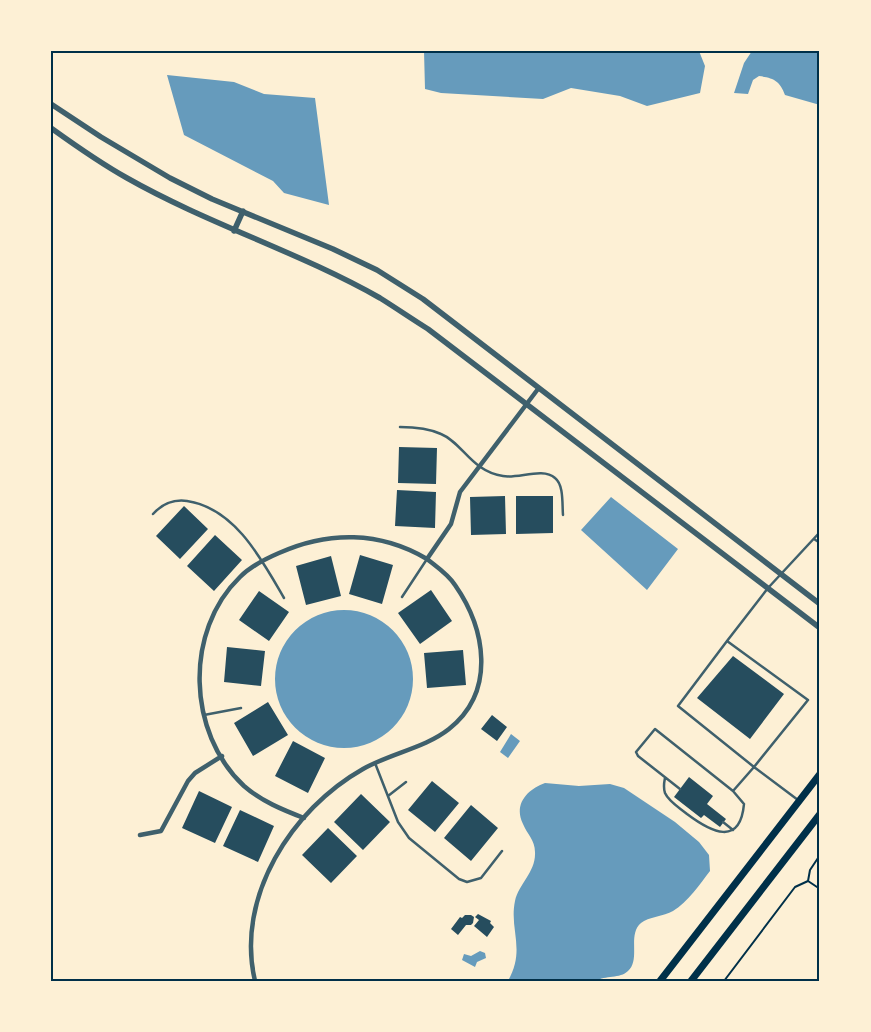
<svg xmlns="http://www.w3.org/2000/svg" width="871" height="1032" font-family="Helvetica,sans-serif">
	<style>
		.water { fill: #669bbc }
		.building { fill: #264d5e }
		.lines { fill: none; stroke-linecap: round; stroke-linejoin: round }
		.path { stroke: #003049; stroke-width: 2 }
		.service { stroke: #3f606c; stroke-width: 2.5 }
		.minor { stroke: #3f606c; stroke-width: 4.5 }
		.tertiary { stroke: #3f606c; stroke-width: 5.5 }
		.primary { stroke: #003049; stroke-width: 7 }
		.neatline { fill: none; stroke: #003049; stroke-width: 2 }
	</style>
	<rect width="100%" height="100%" fill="#fdf0d5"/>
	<path class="water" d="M424,51H699L705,66L700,93L647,106L620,96L571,88L543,99L441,93L425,89Z
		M752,51H820V105L785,95C780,81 774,78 759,76L753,80L748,94L734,93L744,63Z
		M167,75L234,82L264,94L315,98L329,205L284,193L273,181L184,135Z
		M611,497L678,549L647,590L581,530Z
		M275 679a69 69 0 1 1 138 0a69 69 0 1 1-138 0Z
		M511,734L520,741L508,758L500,752Z
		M545,783L579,786L610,784L624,788L675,822L699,842L709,855L710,871C700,884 688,902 673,911C664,916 648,917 641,923C627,935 641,959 628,971C620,979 605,975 596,981H508C526,949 509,930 515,901C519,883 536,872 535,852C535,840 527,834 523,824C513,804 528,789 545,783Z
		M480,951L485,953L486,958L477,962L475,967L462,960L464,954L471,956Z"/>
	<path class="building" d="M399,447L437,448L436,484L398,483Z
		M397,490L436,492L435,528L395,526Z
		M505,496L506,534L471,535L470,497Z
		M516,496H553V533L516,534Z
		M184,506L208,529L180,559L156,536Z
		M215,535L242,560L214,591L187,566Z
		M360,555L393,565L382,604L349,594Z
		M331,556L341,596L306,605L296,566Z
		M431,590L452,621L420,644L398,613Z
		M259,591L289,612L269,641L239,620Z
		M227,647L265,651L261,686L224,682Z
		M463,650L466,685L427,688L424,653Z
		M733,656L784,694L750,739L697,698Z
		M268,702L288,735L253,756L234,723Z
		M492,715L507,727L497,741L481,729Z
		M293,741L325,758L308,793L275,776Z
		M689,777L713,796L707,804L726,819L720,827L704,815L701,818L674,797Z
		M432,781L459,803L435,832L408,810Z
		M199,791L232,807L215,843L182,828Z
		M361,794L390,822L363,850L334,822Z
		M471,805L498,828L471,861L444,838Z
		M240,810L274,826L258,862L223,846Z
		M328,828L357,856L331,883L302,855Z
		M478,914L491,921L490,923L494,927L487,937L474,926L479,920L475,917Z
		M465,915H471L474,917L473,923L471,925H466L458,935L451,929L460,917L462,918Z"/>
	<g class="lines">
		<path class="path" d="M808,881L810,870L820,855
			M808,881L820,889
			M724,981L795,887L808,881"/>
		<path class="service" d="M400,427C414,427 428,428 441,434C463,443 471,471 503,476C518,479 543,467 555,478C564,485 562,504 563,515
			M153,514C162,504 172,499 187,501C235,508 262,560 284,598
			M814,539L820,543
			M402,597L427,559
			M204,715L241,708
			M375,763L398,822L409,838L459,879L467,882L481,878L502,851
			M665,778C664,783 663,787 665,793C669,802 680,808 687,814C711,832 740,847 744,804L733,791
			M680,789L638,756L636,752L655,729L733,791L754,767L678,706L727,641
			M388,796L406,782
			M798,800L754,767L808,700L727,641L768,588L820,532
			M723,822L733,830"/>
		<path class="minor" d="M304,818C283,810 261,801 244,786C187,733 184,631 240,577C251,566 265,559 279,553C328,531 380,531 427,559
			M140,835L161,831L188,781L195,773L222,756
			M255,981C235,897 292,809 363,769C391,753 425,748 449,729C497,691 485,628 455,585C448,574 437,567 427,559L451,524L460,492L538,389"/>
		<path class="tertiary" d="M51,104L101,137L170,178L212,199L333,249L377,270L423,299L820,604
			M51,128C76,146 100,163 127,178C208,224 299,252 380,298C396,308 412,319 428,329L820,628
			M234,231L243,211"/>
		<path class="primary" d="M660,981L820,774
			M691,981L820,814"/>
	</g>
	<rect width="871" height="1032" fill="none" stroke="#fdf0d5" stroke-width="105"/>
	<rect x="52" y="52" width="766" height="928" class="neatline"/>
</svg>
